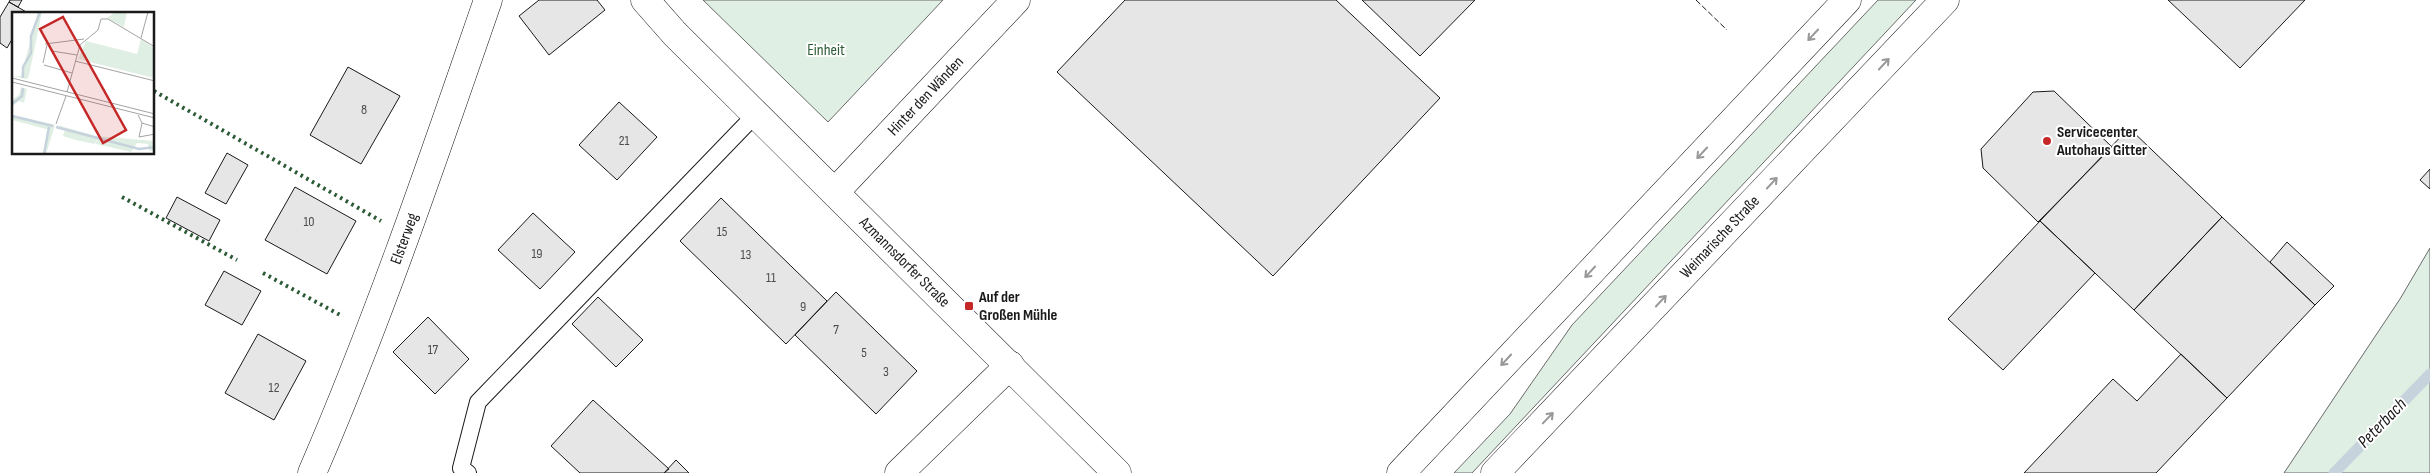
<svg xmlns="http://www.w3.org/2000/svg" width="2430" height="473" font-family="'Sofia Sans Condensed',sans-serif">
	<style>
		.green { fill: #e0efe3; stroke: #6a6a6a }
		.lines { fill: none; stroke-linecap: round; stroke-linejoin: round }
		.stream { stroke: #c6d2dc; stroke-width: 11 }
		.building { fill: #e6e6e6; stroke: #1a1a1a }
		.service-casing { stroke: #1a1a1a; stroke-width: 18 }
		.minor-casing { stroke: #1a1a1a; stroke-width: 29 }
		.tertiary-casing { stroke: #1a1a1a; stroke-width: 29 }
		.primary-casing { stroke: #1a1a1a; stroke-width: 29 }
		.service { stroke: #fff; stroke-width: 16 }
		.minor { stroke: #fff; stroke-width: 28 }
		.tertiary { stroke: #fff; stroke-width: 28 }
		.primary { stroke: #fff; stroke-width: 28 }
		.hedge { stroke: #2b5a34; stroke-width: 4; stroke-dasharray: 2.5 4; stroke-linecap: butt }
		.fence { stroke: #1a1a1a; stroke-width: 1; stroke-dasharray: 6 2.5; stroke-linecap: butt }
		.oneway { stroke: #989898 }
		.poi-dot { fill: #c62828; stroke: #fff; stroke-width: 2 }
		.labels { text-anchor: middle; dominant-baseline: central; stroke-width: 4; stroke-linejoin: round; paint-order: stroke }
		.number-label { font-size: 14px; fill: #4d4d4d }
		.park-label { font-size: 16px; fill: #2b5a34; stroke: #fff }
		.street-label { font-size: 16px; fill: #1a1a1a; stroke: #fff }
		.poi-label { font-size: 16px; font-weight: bold; fill: #1a1a1a; stroke: #fff; text-anchor: start }
		.water-label { font-size: 18px; font-style: italic; fill: #1a1a1a; stroke: #fff }
		.inset-river { fill: none; stroke: #c6d2dc; stroke-width: 2.5 }
		.inset-road { fill: none; stroke: #a3a3a3; stroke-width: 1 }
		.view { fill: #c62828; fill-opacity: 0.15; stroke: #c62828; stroke-width: 2.5 }
		.inset-edge { fill: none; stroke: #1a1a1a; stroke-width: 2.5 }
	</style>
	<rect width="100%" height="100%" fill="#fff"/>
	<path class="green" d="M703,0H943L828,122Z
		M1878,0H1916L1472,473H1454L1510,414L1572,325Z
		M2430,248V473H2284L2400,299Z"/>
	<g class="lines">
		<path class="stream" d="M2334,473L2430,374"/>
	</g>
	<path class="building" d="M10,0H22L18,7L9,2Z
		M539,0H597L605,10L549,55L519,16Z
		M1125,0H1336L1440,98L1273,276L1057,72Z
		M1362,0H1475L1420,56Z
		M2168,0H2305L2240,68Z
		M9,2L28,13L14,14V36L7,48L0,43V17Z
		M348,67L400,96L361,164L310,135Z
		M2054,91L2112,147L2038,222L1983,168L1981,149L2033,92Z
		M619,102L657,137L617,180L579,145Z
		M2129,128L2222,217L2134,310L2040,221Z
		M227,153L248,165L226,204L205,193Z
		M2430,169V189L2420,180Z
		M295,187L356,221L327,274L265,240Z
		M177,197L220,220L209,241L166,218Z
		M721,198L827,301L786,344L680,241Z
		M533,213L575,252L540,289L498,250Z
		M2222,217L2315,305L2227,398L2134,310Z
		M2040,221L2095,273L2003,370L1948,319Z
		M2287,242L2334,286L2315,305L2270,262Z
		M224,271L261,291L242,325L205,305Z
		M836,292L917,371L876,414L795,335Z
		M598,297L643,340L616,367L572,324Z
		M428,317L469,359L435,394L393,352Z
		M258,334L306,361L274,420L225,393Z
		M2181,354L2227,398L2156,473H2024L2113,379L2137,401Z
		M593,400L669,469L664,473H580L551,446Z
		M676,460L689,473H664Z"/>
	<g class="lines">
		<defs>
			<path id="service" d="M468,473L461,468L478,402L756,114"/>
			<g id="minor">
				<path id="s1" d="M835,192L1016,0"/>
				<path id="s2" d="M312,473C379,318 433,159 488,0"/>
				<path d="M899,473L1010,365"/>
			</g>
			<g id="tertiary">
				<path id="s3" d="M645,0L675,34L1117,473"/>
			</g>
			<g id="primary">
				<path d="M1401,473L1847,0"/>
				<path id="s4" d="M1495,473L1945,0"/>
			</g>
		</defs>
		<use href="#service" class="service-casing"/>
		<use href="#minor" class="minor-casing"/>
		<use href="#tertiary" class="tertiary-casing"/>
		<use href="#primary" class="primary-casing"/>
		<use href="#service" class="service"/>
		<use href="#minor" class="minor"/>
		<use href="#tertiary" class="tertiary"/>
		<use href="#primary" class="primary"/>
		<path class="hedge" d="M154,91L381,221
			M122,197L237,260
			M263,273L342,316"/>
		<path class="fence" d="M1696,0L1727,30"/>
	</g>
	<defs><path id="oneway-shaft" d="M-6 0H5M1.5-3L5.5 0L1.5 3" fill="none" stroke-width="1.6" stroke-linecap="round" stroke-linejoin="round" transform="scale(1.25)"/></defs>
	<g class="oneway">
		<use href="#oneway-shaft" transform="translate(1813 35) rotate(133)"/>
		<use href="#oneway-shaft" transform="translate(1884 64) rotate(-47)"/>
		<use href="#oneway-shaft" transform="translate(1702 153) rotate(133)"/>
		<use href="#oneway-shaft" transform="translate(1772 183) rotate(-47)"/>
		<use href="#oneway-shaft" transform="translate(1590 272) rotate(133)"/>
		<use href="#oneway-shaft" transform="translate(1661 301) rotate(-47)"/>
		<use href="#oneway-shaft" transform="translate(1506 360) rotate(133)"/>
		<use href="#oneway-shaft" transform="translate(1548 418) rotate(-46)"/>
	</g>
	<g class="poi-dot">
		<circle cx="2047" cy="141" r="5"/>
		<rect x="964" y="301" width="10" height="10" rx="2.5"/>
	</g>
	<g class="labels">
		<g class="number-label">
			<text x="364" y="109">8</text>
			<text x="624" y="140">21</text>
			<text x="309" y="221">10</text>
			<text x="722" y="231">15</text>
			<text x="537" y="253">19</text>
			<text x="746" y="254">13</text>
			<text x="771" y="277">11</text>
			<text x="803" y="306">9</text>
			<text x="836" y="329">7</text>
			<text x="433" y="349">17</text>
			<text x="864" y="352">5</text>
			<text x="886" y="371">3</text>
			<text x="274" y="387">12</text>
		</g>
		<g class="park-label">
			<text x="826" y="50">Einheit</text>
		</g>
		<g class="street-label">
			<text stroke="none"><textPath href="#s1" startOffset="132">Hinter den Wänden</textPath></text>
			<text stroke="none"><textPath href="#s4" startOffset="326">Weimarische Straße</textPath></text>
			<text stroke="none"><textPath href="#s2" startOffset="252">Elsterweg</textPath></text>
			<text stroke="none"><textPath href="#s3" startOffset="369">Azmannsdorfer Straße</textPath></text>
		</g>
		<g class="poi-label">
			<text x="2057" y="132">Servicecenter<tspan x="2057" dy="18">Autohaus Gitter</tspan></text>
			<text x="979" y="297">Auf der<tspan x="979" dy="18">Großen Mühle</tspan></text>
		</g>
		<g class="water-label">
			<text transform="translate(2382 423) rotate(-46)">Peterbach</text>
		</g>
	</g>
	<g transform="translate(12 12)">
		<rect width="142" height="142" fill="#fff"/>
		<path d="M26,0H30L17,63L15,67L0,64H9ZM103,0H115L112,15L95,6ZM129,27L142,36V66L66,47L74,29L125,42ZM9,75L15,77L12,91L7,89L0,94V88L7,83ZM0,103L43,113L34,142H31L38,118L0,108ZM45,113L84,124L142,129V138L137,139L136,132L125,131L119,140L84,132L85,126L83,132L64,128L51,124L53,118Z" fill="#e0efe3"/>
		<path class="inset-river" d="M11,66V55L19,41V24L28,0M0,92L10,84L11,76M0,104L41,114M44,115L127,137L143,135M32,142L37,115"/>
		<path class="inset-road" d="M89,7H96L143,35M129,26L136,0M33,32L72,27M40,39L65,43M63,49L143,69M31,51L35,33M32,53L60,61M0,66L143,102M0,70L143,106M55,80L68,33L86,18L89,7M126,103L130,111L143,115M130,111L127,125L143,122M44,112L54,84"/>
		<path class="view" d="M51,5L114,118L91,131L28,17Z"/>
		<rect width="142" height="142" class="inset-edge"/>
	</g>
</svg>
